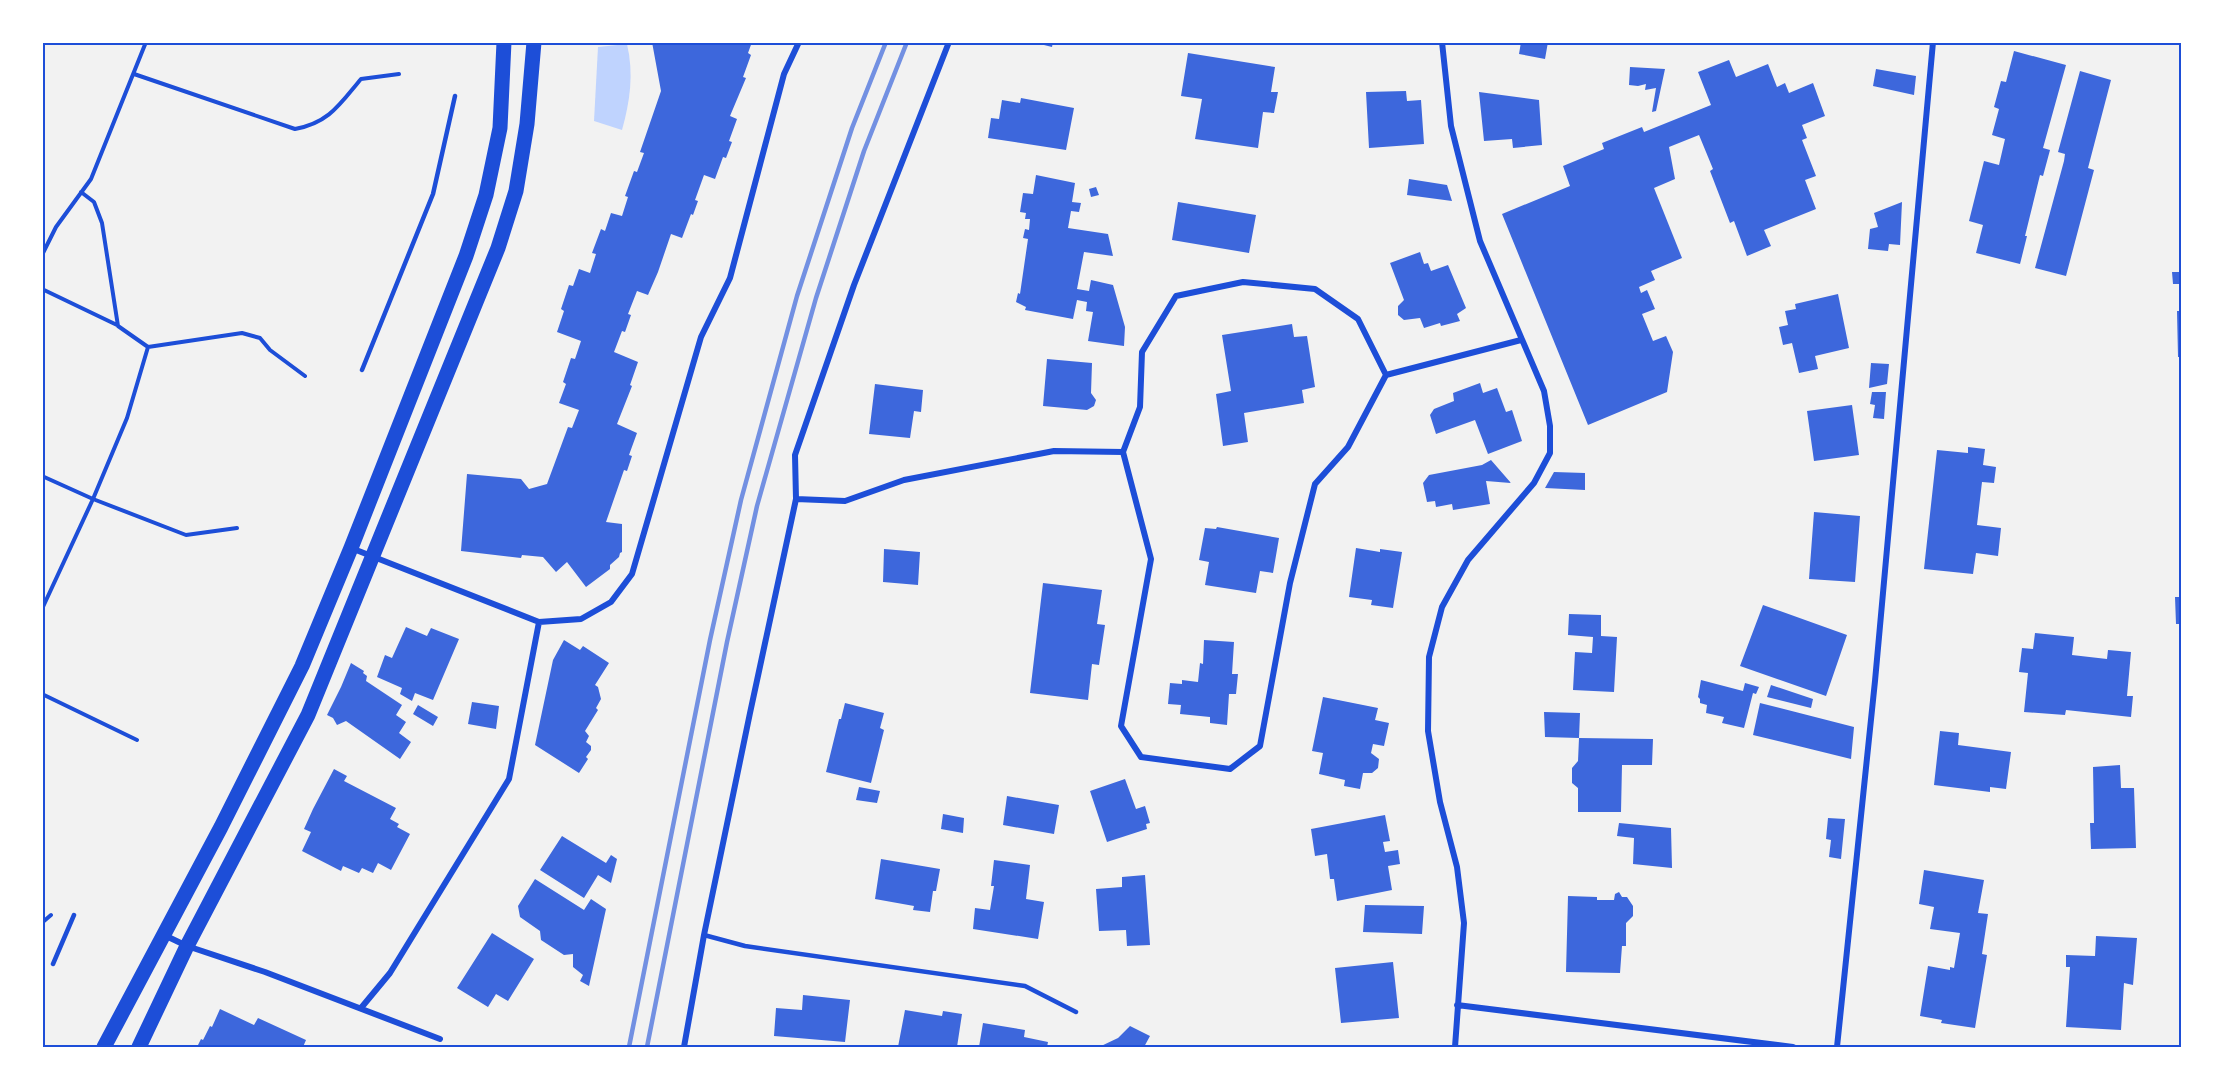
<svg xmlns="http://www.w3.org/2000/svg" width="2223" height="1089" font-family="'Open Sans',sans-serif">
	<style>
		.water { fill: #bfd3fe }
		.building { fill: #3d67dc }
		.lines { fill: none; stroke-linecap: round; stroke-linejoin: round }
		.path { stroke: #1d4ed8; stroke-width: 4 }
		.service { stroke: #1d4ed8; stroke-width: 4.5 }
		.minor { stroke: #1d4ed8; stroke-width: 6 }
		.primary { stroke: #1d4ed8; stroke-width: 15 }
		.rail { stroke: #7290e2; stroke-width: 4.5 }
		.neatline { fill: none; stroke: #1d4ed8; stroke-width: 2 }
	</style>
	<rect width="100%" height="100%" fill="#f2f2f2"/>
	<path class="water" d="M627,44C634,74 630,101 622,130L594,121L598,47Z"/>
	<path class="building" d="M652,42H752L748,53L751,55L743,77L746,78L730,116L737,119L729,141L732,142L726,158L723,157L715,179L704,175L695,200L698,201L693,215L691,214L682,238L671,234L658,272L648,295L637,291L628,314L631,315L625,332L622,331L614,352L638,362L630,385L632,386L617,424L637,433L629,455L632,456L627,471L624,470L606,522L622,524V552L620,553L619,557L610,565V569L586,587L567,562L556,572L543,557L522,555L521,558L461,551L467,474L521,479L529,489L547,484L568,427L572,428L579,410L559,403L566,384L563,382L571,358L575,359L581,341L557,332L564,311L561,309L569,285L573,286L579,269L590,273L596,254L592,253L601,229L605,231L611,213L622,216L628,197L625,196L634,171L637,172L644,153L640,152L661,91Z
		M1032,42H1053L1052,47Z
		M1521,42H1548L1545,59L1519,54Z
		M2014,51L2066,65L2043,148L2050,150L2043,176L2040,175L2025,236H2027L2020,264L1976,253L1983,225L1969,221L1984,161L1999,165L2005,139L1992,135L1999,109L1994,107L2001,81L2006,82Z
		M1188,53L1275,67L1271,92H1278L1274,113L1263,112L1258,148L1195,139L1202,99L1181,96Z
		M1729,60L1736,77L1768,64L1777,87L1785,83L1789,93L1813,83L1825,116L1802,125L1807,138L1802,140L1816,176L1805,180L1816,209L1764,230L1771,246L1747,256L1734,221L1730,223L1710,171L1713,169L1699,135L1669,147L1675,179L1654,188L1682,258L1651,271L1655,280L1639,287L1641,293L1647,290L1655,309L1642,314L1653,341L1666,336L1673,352L1667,392L1588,425L1502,214L1570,186L1563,166L1604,149L1602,143L1642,127L1644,132L1711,105L1698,72Z
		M1630,67L1665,69L1656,111L1652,112L1656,88L1645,90L1646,84L1638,86L1629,85Z
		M1876,69L1916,76L1914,95L1873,86Z
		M2080,71L2111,80L2088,168L2094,170L2066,276L2035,268L2064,161L2065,154L2058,152Z
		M1406,91L1407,101L1421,100L1424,144L1369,148L1366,92Z
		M1479,92L1539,100L1542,145L1513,148L1512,139L1484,141Z
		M1021,98L1074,108L1066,150L988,138L991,118L999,119L1002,100L1020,103Z
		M1036,175L1075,183L1072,202L1081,203L1079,212L1071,211L1068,228L1108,234L1113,256L1084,252L1077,289L1089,291L1091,280L1113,285L1125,327L1124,346L1088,341L1093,312L1086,311L1087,302L1077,300L1073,319L1025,310L1026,307L1016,302L1018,293L1020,294L1028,239L1023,238L1025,229L1029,230L1030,219H1025L1026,213L1020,212L1023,193L1033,194Z
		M1409,179L1447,185L1452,201L1407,195Z
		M1096,187L1099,195L1091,197L1089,189Z
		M1178,202L1256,215L1249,253L1172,240Z
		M1902,202L1900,245L1889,244L1888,251L1868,249L1870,229L1878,227L1874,213Z
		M1420,252L1424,264L1428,263L1431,271L1448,265L1466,308L1457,314L1460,321L1441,326L1440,323L1424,328L1420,318L1404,320L1398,315V306L1404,300L1390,263Z
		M2172,272H2181V284H2173Z
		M1838,294L1849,348L1815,356L1818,369L1799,373L1792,343L1783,345L1779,327L1788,325L1785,311L1796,309L1795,304Z
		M2177,311H2181V357H2178Z
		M1292,324L1294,337L1307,336L1315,387L1302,390L1304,403L1244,413L1248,442L1223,446L1216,394L1231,391L1222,335Z
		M1047,359L1092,363L1091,393L1096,400L1094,406L1087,410L1043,406Z
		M1871,363L1889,364L1887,384L1869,388Z
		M1480,383L1483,393L1497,388L1506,412L1512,410L1522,441L1488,454L1475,420L1436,434L1430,415L1434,409L1454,401L1453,393Z
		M875,384L923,390L921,412L914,411L910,438L869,434Z
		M1872,392H1886L1884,419L1873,418L1875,405L1870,404Z
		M1852,405L1859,455L1814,461L1807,411Z
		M1968,447L1985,449L1983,465L1996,467L1994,483L1982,482L1977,525L2001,528L1998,556L1976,553L1973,574L1924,569L1937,450L1968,453Z
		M1491,460L1511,483L1486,481L1490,504L1453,510L1452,504L1436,507L1435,501L1427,502L1423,483L1429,475L1482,465Z
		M1554,472L1585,473V490L1545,488Z
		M1814,512L1860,516L1855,582L1809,579Z
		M1217,527L1279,538L1273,573L1260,571L1256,593L1205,585L1209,562L1199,560L1205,528L1216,529Z
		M1356,548L1380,552V549L1402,552L1393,608L1371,605L1372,600L1349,597Z
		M884,549L920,552L918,585L883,582Z
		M1043,583L1102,590L1097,624L1105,625L1099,665L1092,664L1088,700L1030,693Z
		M2175,597H2181V624H2176Z
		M1763,605L1847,635L1826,696L1740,666Z
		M1569,614L1601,615V636L1617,637L1614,692L1573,690L1575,652L1592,653L1593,637L1568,635Z
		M406,627L427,636L431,628L459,639L433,700L415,693L412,701L400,694L402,688L377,677L385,655L392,658Z
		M2035,633L2074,637L2072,655L2107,659L2108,650L2131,652L2127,696H2133L2131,717L2066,710L2065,715L2024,712L2028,673L2019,672L2022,648L2033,649Z
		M564,640L580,650L583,646L609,663L595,685L598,687L601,699L596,708L598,710L585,731L589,736L586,742L591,746V750L586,757L588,759L579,773L535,745L553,660Z
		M1204,640L1234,642L1232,674H1238L1236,694H1229L1227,725L1210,723V717L1180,714L1181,705L1168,704L1170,683L1182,684V680L1198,682L1200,663L1203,664Z
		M351,663L364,671L363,673L367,676L366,681L402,705L396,715L406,722L399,733L411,742L400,759L346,721L337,725L333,718L327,715L341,687Z
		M1701,680L1743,691L1745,683L1759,687L1756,694L1753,693L1744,728L1722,723L1724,717L1706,713L1707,705L1700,703V699L1698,697Z
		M1771,685L1813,699L1811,708L1767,697Z
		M1323,697L1378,708L1375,720L1389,723L1384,746L1373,744L1371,753L1379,759L1378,768L1372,773H1363L1360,789L1344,786L1345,780L1319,774L1323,753L1312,751Z
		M472,702L499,706L496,729L468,724Z
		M845,703L884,713L880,728L884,730L871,783L826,772L839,719H841Z
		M1760,703L1854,727L1851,759L1753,735Z
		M418,705L438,717L433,726L413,714Z
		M1544,712L1580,713L1579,738L1545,737Z
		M1940,731L1959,733L1958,745L2011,752L2006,789L1990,787V792L1934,785Z
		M1579,738L1653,739L1652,765H1622L1621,812H1578V788L1572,783V768L1578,761Z
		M2120,765L2121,788H2134L2136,848L2091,849L2090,823H2094L2093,767Z
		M334,769L347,776L344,781L396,808L390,819L399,824L397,827L410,834L391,870L378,863L373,873L362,868L359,873L343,866L341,871L302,851L311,832L304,829L313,809Z
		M1125,779L1136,809L1145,806L1150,823L1146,824L1147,829L1107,842L1090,791Z
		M859,787L880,791L877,803L856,800Z
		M1007,796L1059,805L1054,834L1003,825Z
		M943,814L964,818L963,833L941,829Z
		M1385,815L1390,841L1383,842L1385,852L1398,850L1400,864L1388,866L1392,890L1337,901L1334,879H1330L1327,854L1315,856L1311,829Z
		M1828,818L1845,819L1841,859L1829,857L1831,840L1826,839Z
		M1619,823L1671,828L1672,868L1633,864L1634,838L1617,836Z
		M562,836L606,863L611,855L617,859L611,883L598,875L584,898L540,870Z
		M881,859L940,869L936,891H933L930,912L913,910L914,906L875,899Z
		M994,860L1030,865L1026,899L1044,902L1038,939L973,929L975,908L990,910L994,886H991Z
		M1924,870L1984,880L1978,913L1988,914L1982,954L1987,955L1975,1028L1941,1023L1942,1020L1920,1016L1928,966L1950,970V967L1954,968L1960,933L1930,929L1934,907L1919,904Z
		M1145,875L1150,945L1127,946L1126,930L1099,931L1096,889L1122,887V877Z
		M535,879L584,910L591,899L606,909L589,986L580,981L583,975L573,967V954L564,955L541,940L540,931L520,917L518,906Z
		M1619,892L1622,897H1627L1633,906V916L1626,923V946H1622L1620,973L1566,972L1568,896L1597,897V900H1614L1615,894Z
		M1365,905L1424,906L1422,934L1363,932Z
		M492,933L534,959L508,1001L496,994L488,1007L457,988Z
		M2096,936L2137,938L2133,985L2124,983L2121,1030L2066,1027L2070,967H2066V955L2095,956Z
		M1393,962L1399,1018L1341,1023L1335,968Z
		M803,995L850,1000L845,1042L774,1036L776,1008L802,1010Z
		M220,1009L254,1025L258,1018L306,1040L303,1047H197L201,1039L203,1040L210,1026L212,1027Z
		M905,1010L942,1016L943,1011L962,1014L957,1047H898Z
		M983,1023L1025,1030L1024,1037L1048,1042L1047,1047H979Z
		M1130,1026L1150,1036L1144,1047H1099L1118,1038Z"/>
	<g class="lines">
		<path class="path" d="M134,74L295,129C329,123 340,104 361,79L399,74
			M81,192L94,202L102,223L118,326L148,347L127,418L93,499L186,535L237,528
			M42,255L56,227L91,179L146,42
			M42,289L117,325
			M148,347L242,333L260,338L270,350L305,376
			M42,476L93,499L42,609
			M42,694L137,740
			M42,919L44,921L51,915"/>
		<path class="service" d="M362,370L433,194L455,96
			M704,935L745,946L1025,986L1076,1012
			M53,964L74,915"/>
		<path class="minor" d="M1442,42L1451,126L1480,241L1544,391L1550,426V453L1534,483L1468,560L1442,607L1429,657L1428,731L1440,802L1457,867L1464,923L1455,1047
			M1123,452L1140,407L1142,352L1176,296L1243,282L1315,289L1358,319L1386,375
			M796,499L845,501L904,480L1054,451L1123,452L1151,559L1121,726L1141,757L1230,769L1260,746L1290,583L1315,484L1348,447L1386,375L1521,340
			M351,548L539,622L581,619L611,602L632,574L701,337L730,278L784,74L799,42
			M164,935L187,946L265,972L440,1039
			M1457,1005L1793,1047
			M361,1008L390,973L509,779L539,622
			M684,1047L704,935L750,713L796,499L795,455L854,285L949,42
			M1837,1047L1875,681L1933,42"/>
		<path class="primary" d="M104,1047L221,827L302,666L351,548L466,256L486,195L500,128L504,42
			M139,1047L187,946L308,715L498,248L516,191L527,124L534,42"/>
		<path class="rail" d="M629,1047L710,640L741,500L797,296L852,128L886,42
			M647,1047L727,642L757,506L816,298L864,151L907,42"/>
	</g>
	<rect width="2223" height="1089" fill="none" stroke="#ffffff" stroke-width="87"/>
	<rect x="44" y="44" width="2136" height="1002" class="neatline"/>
</svg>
